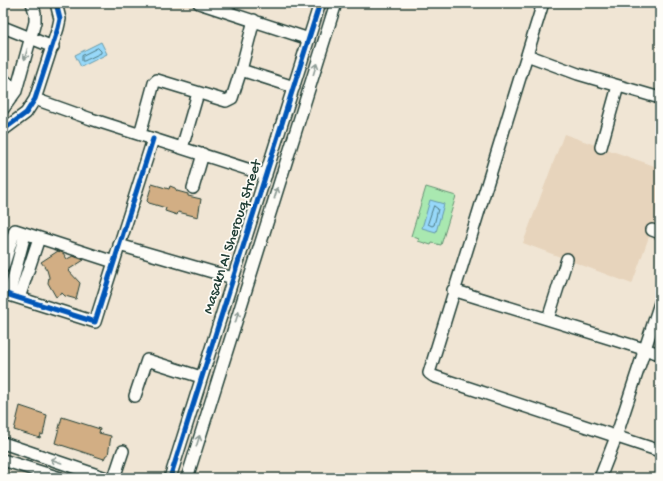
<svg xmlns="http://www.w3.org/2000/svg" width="663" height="481" font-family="'Gochi Hand',sans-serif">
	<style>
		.built { fill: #e7d4bc }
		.pitch { fill: #a9e8b0; stroke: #649272 }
		.water { fill: #97d8f9; stroke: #679aaa }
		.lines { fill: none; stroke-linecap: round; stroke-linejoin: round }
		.shore { stroke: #4f7b83; stroke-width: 1 }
		.building { fill: #d2ae84; stroke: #1f3d34 }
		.minor-casing { stroke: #1f3d34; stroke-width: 14 }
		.minor { stroke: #fdfcf7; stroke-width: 11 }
		.cycleway-casing { stroke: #fdfcf7; stroke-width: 8 }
		.cycleway { stroke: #0057b8; stroke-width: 5 }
		.oneway { stroke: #8e9c96 }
		.labels { text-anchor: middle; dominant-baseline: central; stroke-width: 3.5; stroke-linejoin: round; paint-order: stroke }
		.street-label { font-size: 15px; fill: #1f3d34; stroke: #fdfcf7 }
	</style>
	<rect width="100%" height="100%" fill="#f0e5d4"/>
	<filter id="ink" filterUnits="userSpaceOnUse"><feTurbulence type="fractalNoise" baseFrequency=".025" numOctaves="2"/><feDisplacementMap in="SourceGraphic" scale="8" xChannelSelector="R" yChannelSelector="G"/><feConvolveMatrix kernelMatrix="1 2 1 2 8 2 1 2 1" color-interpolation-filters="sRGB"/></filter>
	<g filter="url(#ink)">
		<path class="built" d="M564,134L660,168V206L632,284L523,243Z"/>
		<path class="pitch" d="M426,187L456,196L441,245L432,243L431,245L418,241L419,239L411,236Z"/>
		<path class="water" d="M101,42L107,54L81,67L75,55Z
			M430,200L444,204L436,232L422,228Z"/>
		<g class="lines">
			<path class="shore" d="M98,48L101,51V53L84,61H82V56Z
				M434,206L438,209L434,225L432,226L428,224Z"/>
		</g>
		<path class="building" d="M152,184L169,189L170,186L175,188L177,191L188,194V196L201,199L198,217L178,212L177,215L165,211L166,208L149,203L147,201Z
			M58,251L63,253L67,259L73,256L84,260L68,270L80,283L76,299L65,296L62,293L56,297L48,283L49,277L47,270L41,262Z
			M20,406L47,415L43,435L41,434L40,438L14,430Z
			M62,417L100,429L99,433L111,436L108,455H106L104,459L55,443Z"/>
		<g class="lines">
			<defs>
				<path id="minor" d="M199,3L309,39
					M543,3L429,373L433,376L660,451
					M3,27L53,47
					M527,55L578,74L660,98
					M241,70L254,20
					M3,79L16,91
					M35,99L91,119L266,175
					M3,109L16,91L35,22V13L32,3
					M3,130L26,113L35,99L58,28L60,19L56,3
					M140,134L154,83L157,80L226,101L232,98L241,70L294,87
					M601,147L618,86
					M182,148L198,93
					M193,188L203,154
					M652,230L660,233
					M119,245L233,278
					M3,267L15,230L114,262
					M453,290L660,354
					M3,293L95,322L153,139
					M9,295L25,234
					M19,298L39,238
					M548,319L567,259
					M135,396L147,360L201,377
					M3,443L106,478
					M3,460L60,478
					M114,478L123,451
					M170,478L320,3
					M187,478L336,3
					M600,478L616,437L660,303"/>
			</defs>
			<use href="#minor" class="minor-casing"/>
			<use href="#minor" class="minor"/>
			<defs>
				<path id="cycleway" d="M3,130L26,113L35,99L58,28L60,19L56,3
					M3,293L95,322L153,139
					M170,478L320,3"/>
			</defs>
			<use href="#cycleway" class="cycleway-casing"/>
			<use href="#cycleway" class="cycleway"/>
		</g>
		<defs><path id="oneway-shaft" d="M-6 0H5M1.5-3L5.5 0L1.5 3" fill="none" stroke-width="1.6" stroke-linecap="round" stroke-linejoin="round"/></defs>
		<g class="oneway">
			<use href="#oneway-shaft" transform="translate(26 54) rotate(105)"/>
			<use href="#oneway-shaft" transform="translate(315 69) rotate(-73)"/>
			<use href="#oneway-shaft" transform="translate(276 193) rotate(-73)"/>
			<use href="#oneway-shaft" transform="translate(237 317) rotate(-73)"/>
			<use href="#oneway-shaft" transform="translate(198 441) rotate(-73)"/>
			<use href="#oneway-shaft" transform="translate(56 461) rotate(-161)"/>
		</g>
	</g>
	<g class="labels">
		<g class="street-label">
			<text transform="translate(233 237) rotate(-72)">Masakn Al Sherouq Street</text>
		</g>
	</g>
	<rect width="663" height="481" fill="none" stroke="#fdfcf7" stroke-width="16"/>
	<rect x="8" y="8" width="647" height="465" fill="none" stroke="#1f3d34" stroke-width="1.5" filter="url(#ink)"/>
</svg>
